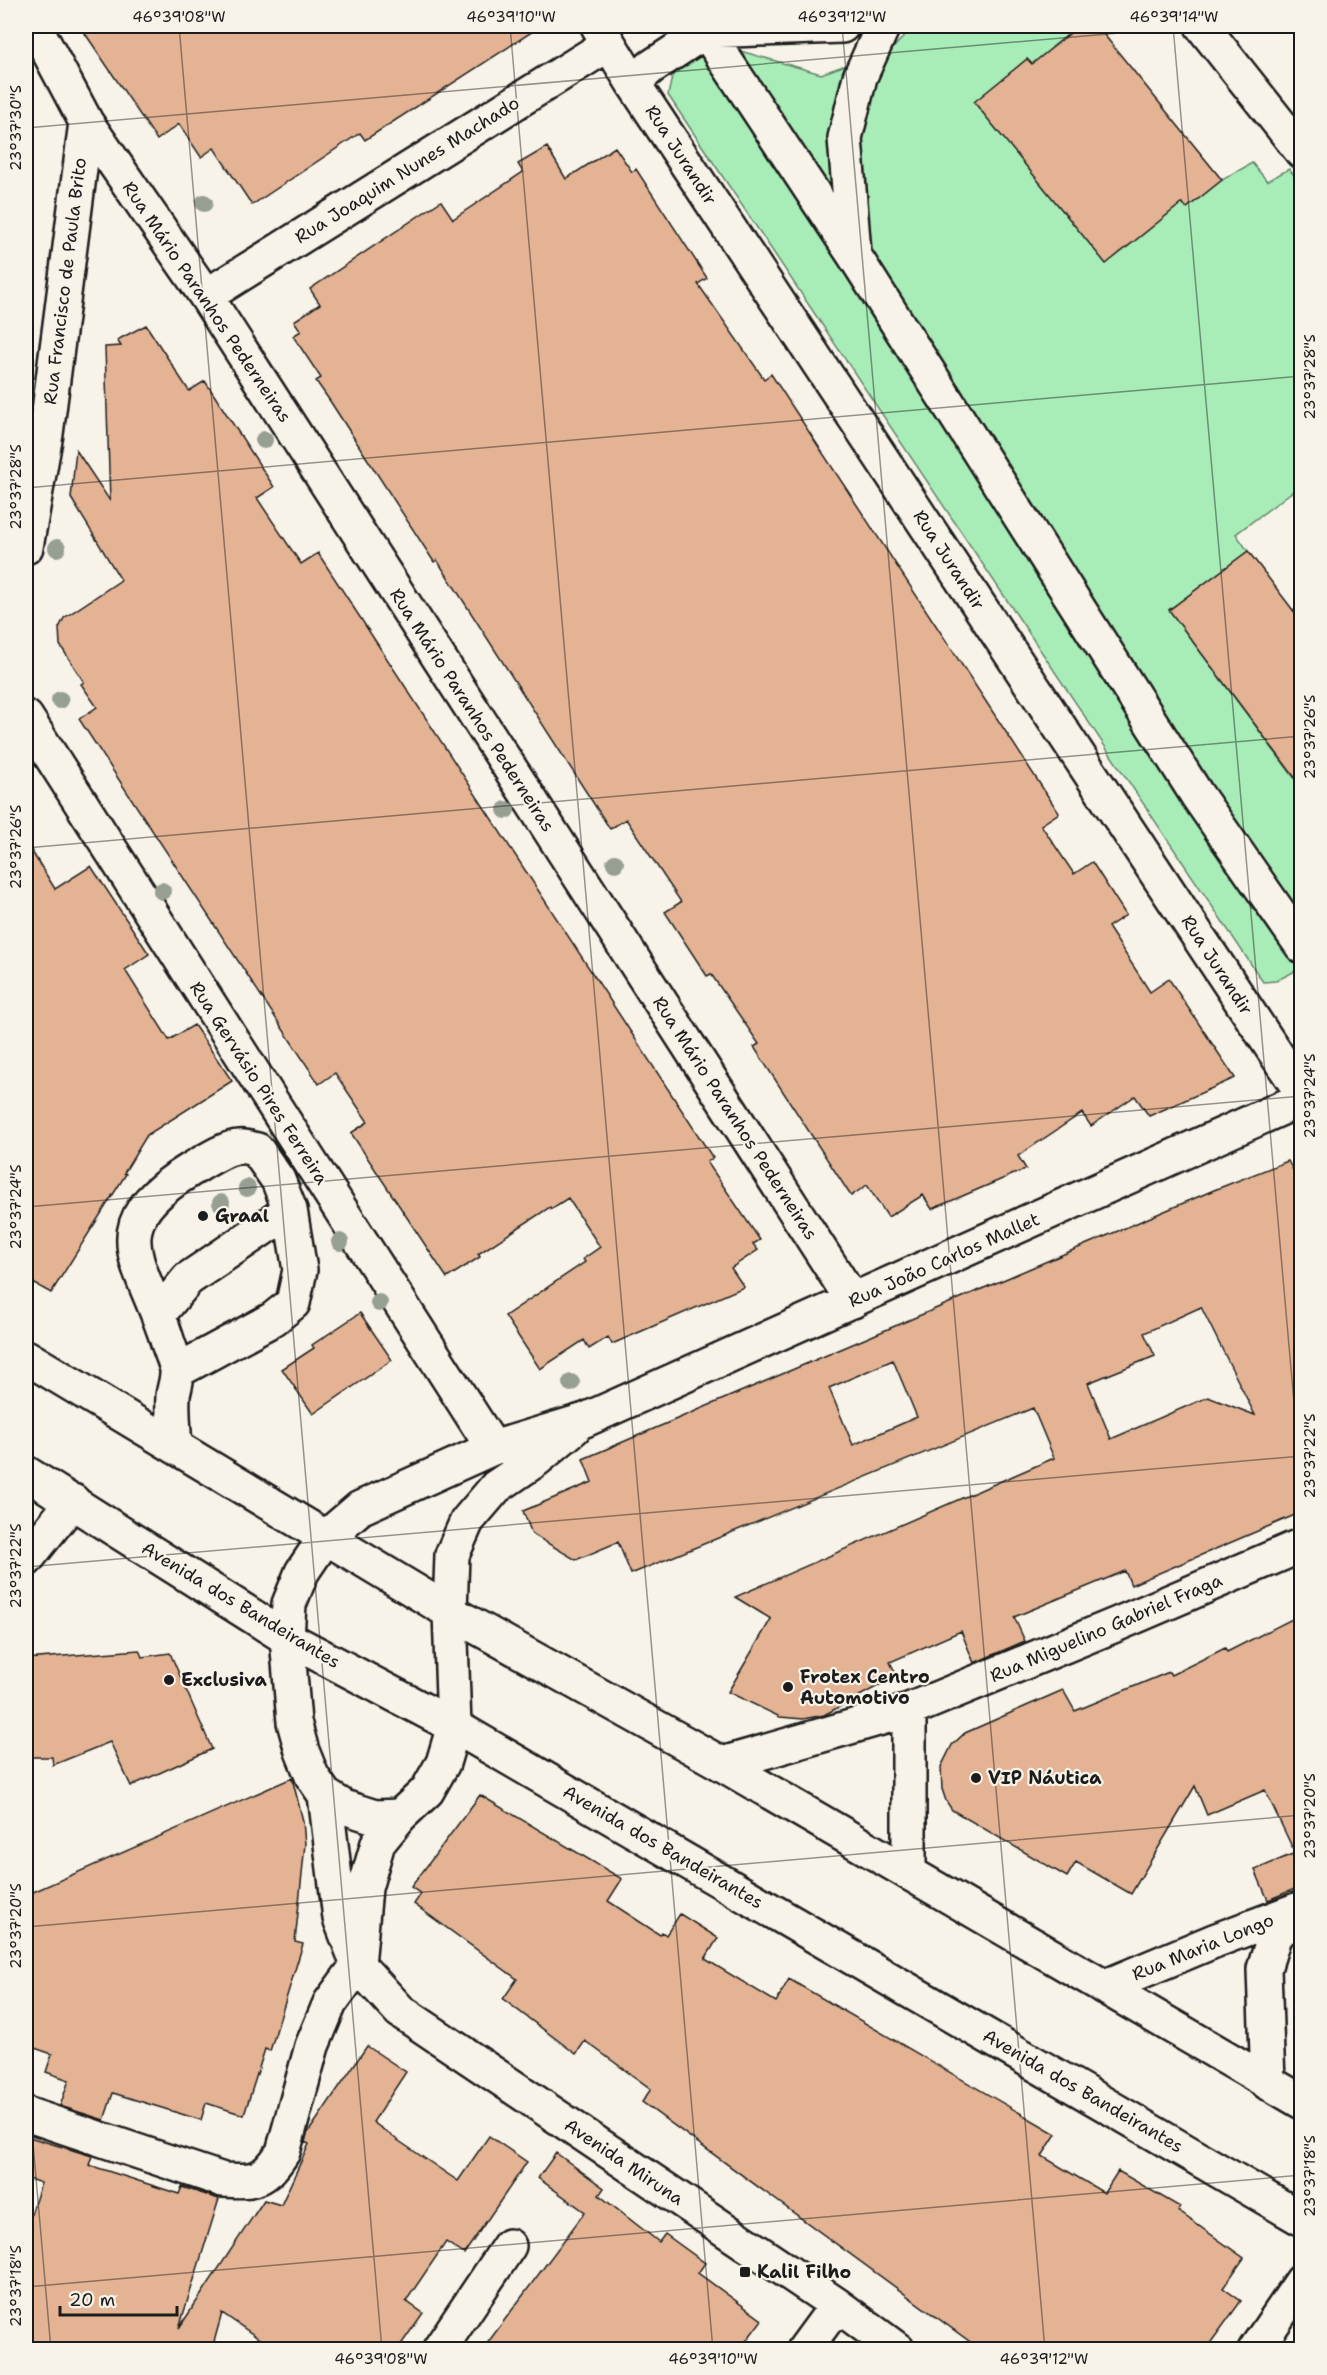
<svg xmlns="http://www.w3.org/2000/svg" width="1327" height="2375" font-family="'Shantell Sans',sans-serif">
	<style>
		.green { fill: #a8edb8; stroke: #62846a; stroke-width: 1.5 }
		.building { fill: #e3b394; stroke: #1c1c1c; stroke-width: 1.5; fill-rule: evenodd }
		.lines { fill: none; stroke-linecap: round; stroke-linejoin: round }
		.minor-casing { stroke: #1c1c1c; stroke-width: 38 }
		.highway-casing { stroke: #1c1c1c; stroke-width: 38 }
		.minor { stroke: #f7f3e8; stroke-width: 33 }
		.highway { stroke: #f7f3e8; stroke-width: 33 }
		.tree { fill: #969f92 }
		.ticks { fill: none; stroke: #1c1c1c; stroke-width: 1.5; stroke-opacity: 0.45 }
		.poi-dot { fill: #1c1c1c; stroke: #f7f3e8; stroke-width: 2 }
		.labels { text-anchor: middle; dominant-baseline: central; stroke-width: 4.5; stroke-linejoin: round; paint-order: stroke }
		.street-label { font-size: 18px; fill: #1c1c1c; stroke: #f7f3e8 }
		.poi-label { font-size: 18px; font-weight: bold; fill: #1c1c1c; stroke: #f7f3e8; text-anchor: start }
		.neatline { fill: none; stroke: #1c1c1c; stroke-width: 2 }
		.ticks-label { font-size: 15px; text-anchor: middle; fill: #1c1c1c }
	</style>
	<rect width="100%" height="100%" fill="#f7f3e8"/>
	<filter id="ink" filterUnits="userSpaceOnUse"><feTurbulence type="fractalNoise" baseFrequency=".0167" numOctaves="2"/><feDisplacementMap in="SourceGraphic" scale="12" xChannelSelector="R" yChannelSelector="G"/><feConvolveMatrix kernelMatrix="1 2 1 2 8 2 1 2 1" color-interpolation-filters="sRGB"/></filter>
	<g filter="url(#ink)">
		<path class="green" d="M914,26H1079L1052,47L1078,79L1057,96L1027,59L975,102L1155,168L1187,208L1222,180L1252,163L1267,181L1289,169L1301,184V485L1236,534L1248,551L1169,610L1301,787V968L1276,981L1263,982L668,95L672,77L689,57L737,50L821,74L893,48Z"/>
		<path class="building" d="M80,26H541L365,140L360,133L252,205L214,148L201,157L179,124L157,140Z
			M1079,26H1097L1222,180L1187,208L1182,203L1106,264L974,102L1027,59L1032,64Z
			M547,147L566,179L615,147L632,172L636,169L707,278L698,284L764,379L771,374L1059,813L1041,825L1074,874L1092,862L1126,915L1108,927L1150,992L1169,979L1235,1078L1149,1116L1135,1096L1091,1126L1082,1113L1018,1156L1026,1169L932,1209L923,1195L888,1217L867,1185L851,1196L754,1047L759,1044L711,974L707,976L665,912L681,902L626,819L610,829L437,560L434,562L330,401L316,381L321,378L293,336L301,331L294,321L320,304L310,289L441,201L453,219L523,172L518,164Z
			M146,325L189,391L205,381L274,487L257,498L301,564L318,553L713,1158L707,1162L760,1240L753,1244L758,1250L731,1268L744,1287L612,1344L608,1337L589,1349L584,1340L540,1369L505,1316L585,1262L583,1259L600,1247L568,1198L551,1209L550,1207L478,1254L480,1257L447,1278L351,1133L368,1122L335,1073L319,1084L79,719L97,707L81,684L84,682L60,645L59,628L64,618L121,580L71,498L76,450L110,501L105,347L121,346L117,340Z
			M1248,551L1302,622V787L1169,610Z
			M26,842L55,889L91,866L149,954L125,970L169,1040L194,1025L232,1081L147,1135L124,1173L126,1174L51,1293L26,1279Z
			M1288,1161L1302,1186V1512L1131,1585L1125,1571L1014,1617L1025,1641L974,1663L961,1631L890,1662L897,1676L824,1715L803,1719L780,1717L728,1692L771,1619L735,1597L1054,1458L1033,1408L631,1574L618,1542L576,1560L532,1534L523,1511L592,1482L583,1459L1214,1190ZM1201,1307L1255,1415L1208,1397L1111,1439L1088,1383L1155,1356L1144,1333ZM893,1360L917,1417L853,1445L829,1388Z
			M360,1313L392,1360L313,1414L282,1369L314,1348L312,1345Z
			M1302,1614V1886L1268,1900L1255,1870L1295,1853L1265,1790L1207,1815L1195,1786L1131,1894L1076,1862L1067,1877L952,1810L946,1801L942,1789L941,1767L952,1745L965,1733L1063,1690L1075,1711L1169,1672L1171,1675L1225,1648L1227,1652Z
			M139,1650L142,1657L170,1653L212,1749L131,1786L110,1742L53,1765L52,1757H26V1659Z
			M292,1778L303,1821L305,1844L295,1942L303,1944L270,2051L265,2049L244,2115L206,2103L201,2120L113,2093L104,2120L60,2106L69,2080L46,2072L52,2054L26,2045V1914L33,1892Z
			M480,1795L622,1879L608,1901L660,1935L662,1932L666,1935L680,1914L718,1938L705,1959L776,2002L789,1979L1056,2134L1042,2156L1104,2193L1118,2171L1180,2207L1178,2211L1244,2258L1223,2288L1241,2301L1206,2349H980L642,2102L651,2089L585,2041L576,2054L503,1999L517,1979L414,1904L421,1894L411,1887Z
			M367,2046L406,2072L373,2122L396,2139L458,2181L489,2136L527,2162L464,2254L446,2242L406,2301L423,2313L398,2349H274L222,2313L212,2349H26L32,2332L26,2330V2230L41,2183L26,2178V2136L92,2156L89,2165L179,2194L182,2187L219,2199L179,2328L264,2200L281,2205L309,2144L305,2142L307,2134Z
			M556,2153L604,2188L599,2195L659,2242L665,2234L705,2263L698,2273L762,2320L740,2349H483L585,2212L538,2178Z"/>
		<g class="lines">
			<defs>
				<path id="minor" d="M598,26L633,83L1302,1093
					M1202,26L1302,152
					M706,31L854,255L1197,795L1302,946
					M633,83L651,67L706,31L842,26
					M86,122L206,296L853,1301
					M854,253L845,138L860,77L883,26
					M206,296L609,44
					M26,547L46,434L86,122L35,26
					M26,717L493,1448
					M159,1314L188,1279L290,1210
					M175,1446C174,1430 172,1413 173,1396C174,1388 178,1378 177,1369C175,1361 171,1352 168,1343C144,1263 95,1228 190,1170C202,1163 226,1147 239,1147C245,1146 252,1149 257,1150L278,1180L290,1210L300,1270L293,1303L273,1319L177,1371
					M26,1560L73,1501
					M722,1764L909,1710L1120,1623L1302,1545
					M325,1795L340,1918L358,1965L400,2011L837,2305L898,2350
					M400,1816L375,1817L344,1807L325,1795L312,1776L302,1751L294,1722L287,1638L289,1604L302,1572L325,1538L360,1508L493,1448L585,1420L1302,1099
					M909,1873V1710
					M1104,1987L1214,1941L1302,1908
					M1268,2083L1264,1969L1275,1934L1302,1915
					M26,2114L223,2180C256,2182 264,2181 283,2152L312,2046L330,2003L358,1965L365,1888L378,1843L400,1816L427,1791L443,1763L454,1726L450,1612L452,1555L467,1521L496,1487L537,1459L574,1428
					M439,2350L509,2246
					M804,2350L837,2305
					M1255,2350L1302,2281"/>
				<path id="highway" d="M26,1357L450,1612L722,1764L1302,2102
					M26,1473L287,1638L454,1726L1302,2219"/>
			</defs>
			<use href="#minor" class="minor-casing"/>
			<use href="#highway" class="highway-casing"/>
			<use href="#minor" class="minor"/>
			<use href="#highway" class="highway"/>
		</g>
		<g class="tree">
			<circle cx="204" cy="203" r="9"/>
			<circle cx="264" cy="440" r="9"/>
			<circle cx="57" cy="548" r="9"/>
			<circle cx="60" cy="700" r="9"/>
			<circle cx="506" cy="810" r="9"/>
			<circle cx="615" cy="863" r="9"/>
			<circle cx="162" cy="891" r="9"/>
			<circle cx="247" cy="1188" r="9"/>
			<circle cx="221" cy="1203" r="9"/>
			<circle cx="340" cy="1242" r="9"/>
			<circle cx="379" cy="1303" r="9"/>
			<circle cx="571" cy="1383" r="9"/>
		</g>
	</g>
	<path class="ticks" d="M179,26L382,2350M510,26L713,2350M842,26L1045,2350M1173,26L1302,1494M26,128L1200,26M26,488L1302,376M26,848L1302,736M26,1207L1302,1096M26,1567L1302,1456M26,1927L1302,1815M26,2063L51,2350M26,2287L1302,2175"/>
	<g class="poi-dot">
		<circle cx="203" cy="1216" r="6"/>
		<circle cx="169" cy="1680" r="6"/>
		<circle cx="788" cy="1687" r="6"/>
		<circle cx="976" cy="1778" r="6"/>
		<rect x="739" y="2266" width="12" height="12" rx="3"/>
	</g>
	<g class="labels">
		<g class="street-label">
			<text transform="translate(681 155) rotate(57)">Rua Jurandir</text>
			<text transform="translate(407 170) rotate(-32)">Rua Joaquim Nunes Machado</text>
			<text transform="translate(65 281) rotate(-83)">Rua Francisco de Paula Brito</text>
			<text transform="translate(207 302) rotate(56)">Rua Mário Paranhos Pederneiras</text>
			<text transform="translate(949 560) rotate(57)">Rua Jurandir</text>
			<text transform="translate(472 710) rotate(57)">Rua Mário Paranhos Pederneiras</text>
			<text transform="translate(1217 965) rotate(57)">Rua Jurandir</text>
			<text transform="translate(259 1083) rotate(57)">Rua Gervásio Pires Ferreira</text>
			<text transform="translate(735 1118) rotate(57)">Rua Mário Paranhos Pederneiras</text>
			<text transform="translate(944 1260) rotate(-24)">Rua João Carlos Mallet</text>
			<text transform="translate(241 1605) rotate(31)">Avenida dos Bandeirantes</text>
			<text transform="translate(1106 1628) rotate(-23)">Rua Miguelino Gabriel Fraga</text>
			<text transform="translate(663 1847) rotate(30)">Avenida dos Bandeirantes</text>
			<text transform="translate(1203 1947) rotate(-22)">Rua Maria Longo</text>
			<text transform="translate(1083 2091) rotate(30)">Avenida dos Bandeirantes</text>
			<text transform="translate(624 2162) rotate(34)">Avenida Miruna</text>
		</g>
		<g class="poi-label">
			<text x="215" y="1216">Graal</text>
			<text x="800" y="1677">Frotex Centro<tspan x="800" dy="21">Automotivo</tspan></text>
			<text x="181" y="1680">Exclusiva</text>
			<text x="988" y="1778">VIP Náutica</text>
			<text x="757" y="2272">Kalil Filho</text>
		</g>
	</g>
	<rect width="1327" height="2375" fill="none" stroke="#f7f3e8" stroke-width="66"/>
	<path d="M60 2306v9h117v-9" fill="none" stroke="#1c1c1c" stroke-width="3"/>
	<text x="69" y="2306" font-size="18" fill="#1c1c1c" stroke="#f7f3e8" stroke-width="4.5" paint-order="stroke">20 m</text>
	<rect x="33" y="33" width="1261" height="2309" class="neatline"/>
	<g class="ticks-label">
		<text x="179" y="22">46°39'08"W</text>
		<text x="511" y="22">46°39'10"W</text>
		<text x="842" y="22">46°39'12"W</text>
		<text x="1174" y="22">46°39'14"W</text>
		<text transform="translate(16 128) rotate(-90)" y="5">23°37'30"S</text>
		<text transform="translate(1310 377) rotate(-90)" y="5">23°37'28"S</text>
		<text transform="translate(16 487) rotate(-90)" y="5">23°37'28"S</text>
		<text transform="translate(1310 737) rotate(-90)" y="5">23°37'26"S</text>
		<text transform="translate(16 847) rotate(-90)" y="5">23°37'26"S</text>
		<text transform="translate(1310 1096) rotate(-90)" y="5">23°37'24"S</text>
		<text transform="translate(16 1207) rotate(-90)" y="5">23°37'24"S</text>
		<text transform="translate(1310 1456) rotate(-90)" y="5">23°37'22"S</text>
		<text transform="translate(16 1566) rotate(-90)" y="5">23°37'22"S</text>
		<text transform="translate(1310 1816) rotate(-90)" y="5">23°37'20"S</text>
		<text transform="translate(16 1926) rotate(-90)" y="5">23°37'20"S</text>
		<text transform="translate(1310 2176) rotate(-90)" y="5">23°37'18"S</text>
		<text transform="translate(16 2286) rotate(-90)" y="5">23°37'18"S</text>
		<text x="381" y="2364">46°39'08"W</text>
		<text x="713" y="2364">46°39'10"W</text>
		<text x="1044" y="2364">46°39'12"W</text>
	</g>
</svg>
